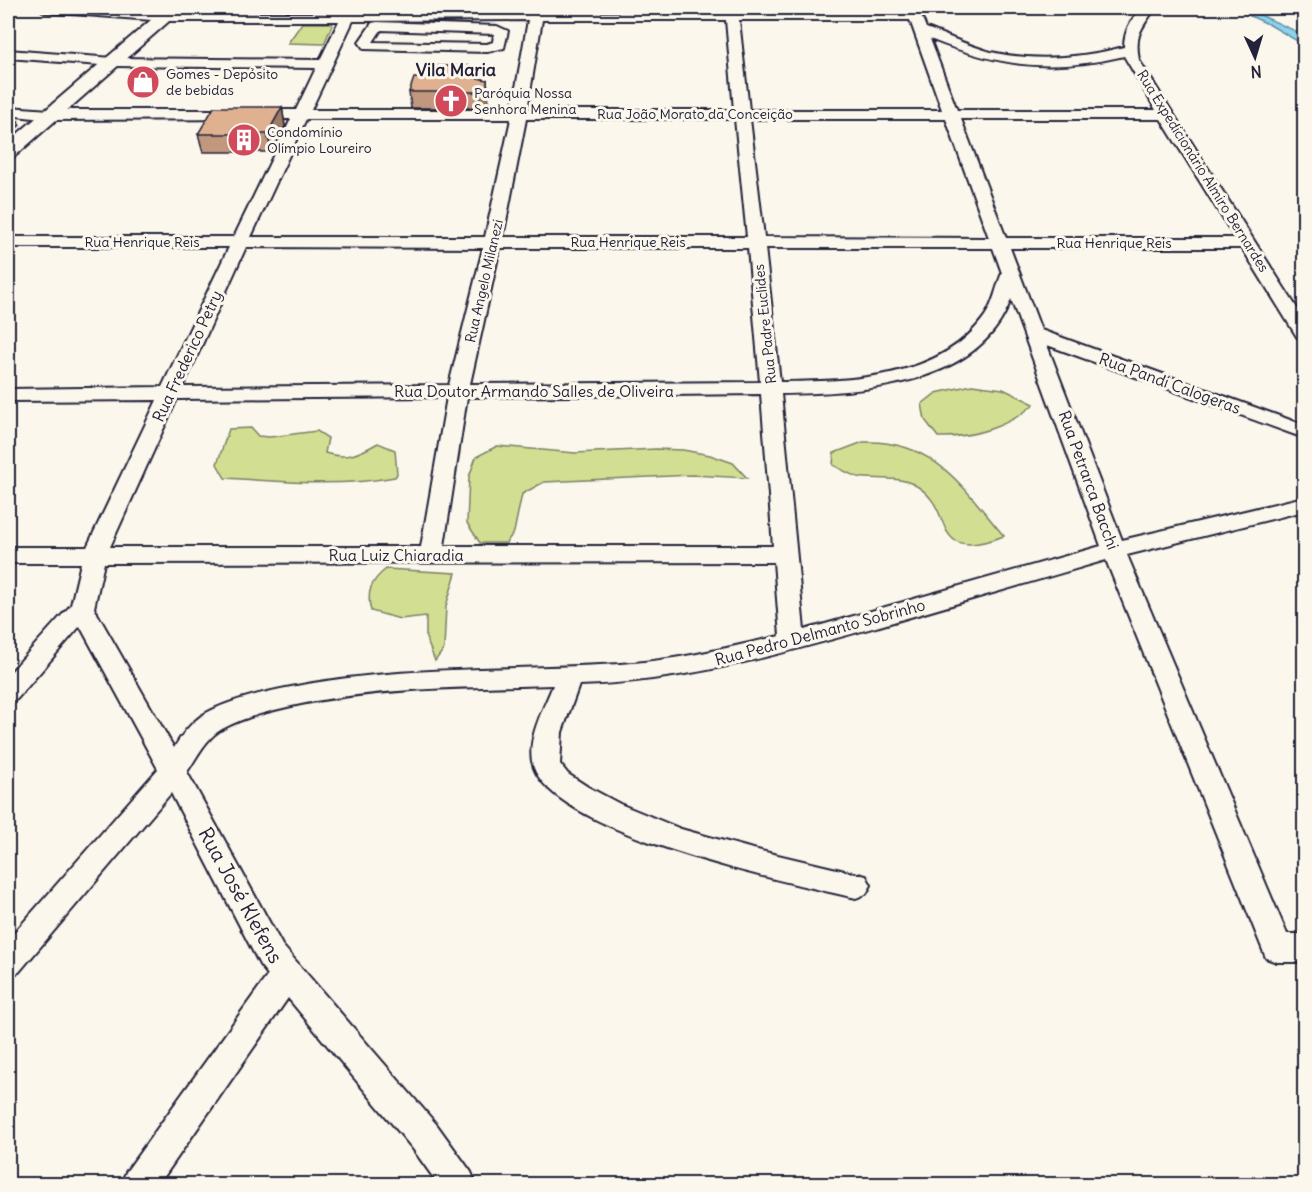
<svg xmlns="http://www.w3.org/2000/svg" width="1312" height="1192" font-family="Delius,sans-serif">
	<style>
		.green { fill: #d2de91; stroke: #7a8066; stroke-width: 1.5 }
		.water { fill: #8bd4ec; stroke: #618da5; stroke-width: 1.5 }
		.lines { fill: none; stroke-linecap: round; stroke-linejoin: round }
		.minor-casing { stroke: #22223b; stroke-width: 4 }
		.major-casing { stroke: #22223b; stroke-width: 4 }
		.minor { fill: #fbf7ec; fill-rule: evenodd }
		.major { fill: #fbf7ec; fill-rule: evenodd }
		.wall { fill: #c1987d; stroke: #22223b; stroke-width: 1.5 }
		.shaded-wall { fill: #9d7c66; stroke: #22223b; stroke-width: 1.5 }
		.building { fill: #e0b191; stroke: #22223b; stroke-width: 1.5 }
		.labels { text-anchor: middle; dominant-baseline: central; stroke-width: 6; stroke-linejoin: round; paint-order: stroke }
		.far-poi-label { font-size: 14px; fill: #22223b; stroke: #fbf7ec; text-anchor: start }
		.far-street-label { font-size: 14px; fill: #22223b; stroke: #fbf7ec }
		.street-label { font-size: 16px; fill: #22223b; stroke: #fbf7ec }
		.far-district-label { font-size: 18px; font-weight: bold; fill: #22223b; stroke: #fbf7ec }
		.near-street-label { font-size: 20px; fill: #22223b; stroke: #fbf7ec }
	</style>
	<rect width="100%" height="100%" fill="#fbf7ec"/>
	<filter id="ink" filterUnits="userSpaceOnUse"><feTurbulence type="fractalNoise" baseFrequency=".0167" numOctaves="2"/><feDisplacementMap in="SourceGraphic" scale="12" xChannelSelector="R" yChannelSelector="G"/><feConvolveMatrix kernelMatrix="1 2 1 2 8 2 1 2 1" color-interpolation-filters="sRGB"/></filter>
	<g filter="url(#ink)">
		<path class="green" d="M302,23H333L324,44L288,43Z
			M972,385L1003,389L1034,404C1009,427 971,438 938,437L925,420L922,404L936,393Z
			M251,428L258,436L270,437L317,431L328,438L325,453C346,460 359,454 378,443L395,450L397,474L395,477C340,487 281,482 225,478L217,464L229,429Z
			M863,442C935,439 963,488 1004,536C924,565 960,508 913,484C897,476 875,480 858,477C850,475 841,469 833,465L834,453Z
			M497,446L575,453L656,449L683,450L710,455L733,463L747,478L692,475L544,482L522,494L514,532L506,543H480L467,523L469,477L476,457Z
			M386,569L456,573L446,606L444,649L435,661L426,638V616L400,619L371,611C366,592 371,581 386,569Z"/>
		<path class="water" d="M1233,8H1245L1304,35V45L1270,25Z"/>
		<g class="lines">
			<defs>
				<path id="minor" d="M38,8H91L165,13H343L346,8H358L356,13H530L531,8H543V13L725,12V8H737L738,12H907L906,8H918L926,28C948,36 969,46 991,52C1035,62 1081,58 1124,47C1124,31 1131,19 1142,8H1155C1143,28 1134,32 1139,60L1304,319V339L1297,337L1242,248H1010L1041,330L1304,425V438L1047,345L1122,540L1304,497V511L1127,555L1287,934H1304V962H1277L1266,958L1106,560C1032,582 957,603 883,625C781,654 685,682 579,685L562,732L560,764L568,774L588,787L620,804L681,829L749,848L866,876L871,885L866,894L856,898C789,883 559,834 534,768C524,743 544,708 553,685C468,688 383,687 301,704C273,710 247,716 222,729C206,738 197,757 187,772L282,945L437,1125L471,1172L476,1184H438L413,1149L288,998L159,1184H121L126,1172L268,975L260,965L171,793L19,972L8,976V940L158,769L80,626L17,699L8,702V675L71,605L81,563H8V547H87L157,400L8,401V389L162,387L229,247H8V237H234L291,119L50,120L8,115V107L50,110H296L316,68L113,66L8,58V50L113,58L320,60L339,21H165L45,12ZM528,20L512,110H311L353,21ZM542,20H726L734,110H527ZM739,20H910L942,110H749ZM930,39C1000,67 1051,73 1124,56L1156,110H957ZM306,119H511L485,237H251ZM526,119H735L747,237H503ZM750,119H946L989,238L764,237ZM961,119H1161L1235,238H1006ZM246,247L483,248L449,385L183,387ZM500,248H748L760,382L470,384ZM765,248H993L1002,273C996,287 994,303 985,316C940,380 850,381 780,382ZM1011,299L1101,546L804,630L781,394C860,393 980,387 1011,299ZM761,394L773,546H444L467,397ZM447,397L421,547H110L177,399ZM774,562L780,636C727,648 674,661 620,664C506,671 398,665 286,688C261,693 221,702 200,717C189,725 181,736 174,748L94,608L104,563Z
					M377,22L497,26L508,31L504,48L487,52L364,49L359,42L372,23ZM381,30L494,34L493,42L487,44L373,42Z"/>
				<path id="major" d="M165,8H184L15,156L8,158V142Z"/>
			</defs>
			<use href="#minor" class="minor-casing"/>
			<use href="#major" class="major-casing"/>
			<use href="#minor" class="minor"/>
			<use href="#major" class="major"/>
		</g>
		<path class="wall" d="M469,66L471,77L487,80L489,106L480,108H411L409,92L427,78Z
			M282,107L285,126L272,152H203L198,134Z"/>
		<path class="shaded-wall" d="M487,80L489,106L480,108L478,92Z
			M282,107L285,126L272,152L267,134Z
			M18,121L20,125L8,136V130Z"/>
		<path class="building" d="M429,66H469L468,76L487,80V90L478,92H409L414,78H427Z
			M214,107H282L267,134H198Z
			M8,120L18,121L8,130Z"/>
	</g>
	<defs>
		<symbol id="shop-disc" viewBox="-11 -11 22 22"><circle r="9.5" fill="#d1495b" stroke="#fbf7ec"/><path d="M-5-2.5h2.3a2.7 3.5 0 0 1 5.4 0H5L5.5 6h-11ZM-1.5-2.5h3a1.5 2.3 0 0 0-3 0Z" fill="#fff"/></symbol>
		<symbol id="church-disc" viewBox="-11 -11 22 22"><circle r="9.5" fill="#d1495b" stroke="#fbf7ec"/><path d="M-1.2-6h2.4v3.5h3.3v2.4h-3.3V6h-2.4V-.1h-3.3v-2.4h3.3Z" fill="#fff"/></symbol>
		<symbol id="building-disc" viewBox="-11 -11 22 22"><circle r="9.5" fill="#d1495b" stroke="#fbf7ec"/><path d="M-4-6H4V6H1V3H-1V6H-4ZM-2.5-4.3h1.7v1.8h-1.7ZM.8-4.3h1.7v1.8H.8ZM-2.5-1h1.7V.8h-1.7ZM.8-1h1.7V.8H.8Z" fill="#fff"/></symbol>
	</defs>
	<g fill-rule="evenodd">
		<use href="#shop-disc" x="124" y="63" width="38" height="38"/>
		<use href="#church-disc" x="432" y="82" width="38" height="38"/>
		<use href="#building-disc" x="225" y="121" width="38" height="38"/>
	</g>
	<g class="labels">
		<g class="far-poi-label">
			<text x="166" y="74">Gomes - Depósito<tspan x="166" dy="16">de bebidas</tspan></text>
			<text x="474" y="93">Paróquia Nossa<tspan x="474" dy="16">Senhora Menina</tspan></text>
			<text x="267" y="132">Condomínio<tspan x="267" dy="16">Olímpio Loureiro</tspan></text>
		</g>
		<g class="far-street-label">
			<text x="695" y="114">Rua João Morato da Conceição</text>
			<text transform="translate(1203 171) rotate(58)">Rua Expedicionário Almiro Bernardes</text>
			<text x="142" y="242">Rua Henrique Reis</text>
			<text x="628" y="242">Rua Henrique Reis</text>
			<text x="1114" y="243">Rua Henrique Reis</text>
			<text transform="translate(484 281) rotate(-77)">Rua Angelo Milanezi</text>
			<text transform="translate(765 324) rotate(-96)">Rua Padre Euclides</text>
		</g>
		<g class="street-label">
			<text transform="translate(187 356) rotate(-65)">Rua Frederico Petry</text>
			<text transform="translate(1170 383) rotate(20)">Rua Pandi Calogeras</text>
			<text x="534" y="391">Rua Doutor Armando Salles de Oliveira</text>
			<text transform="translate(1089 480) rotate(70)">Rua Petrarca Bacchi</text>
			<text x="396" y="555">Rua Luiz Chiaradia</text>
			<text transform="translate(820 632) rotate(-15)">Rua Pedro Delmanto Sobrinho</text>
		</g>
		<g class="far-district-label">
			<text x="456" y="69">Vila Maria</text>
		</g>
		<g class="near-street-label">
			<text transform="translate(241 895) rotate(61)">Rua José Klefens</text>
		</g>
	</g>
	<rect width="1312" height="1192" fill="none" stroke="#fbf7ec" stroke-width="30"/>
	<rect x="15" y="15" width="1282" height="1162" fill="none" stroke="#22223b" stroke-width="2" filter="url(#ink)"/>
	<g transform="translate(1255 57) rotate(176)" stroke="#fbf7ec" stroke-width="4.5" paint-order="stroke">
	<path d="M0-4.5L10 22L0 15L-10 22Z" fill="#22223b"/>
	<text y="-9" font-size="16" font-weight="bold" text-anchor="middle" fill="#22223b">N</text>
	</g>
</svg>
